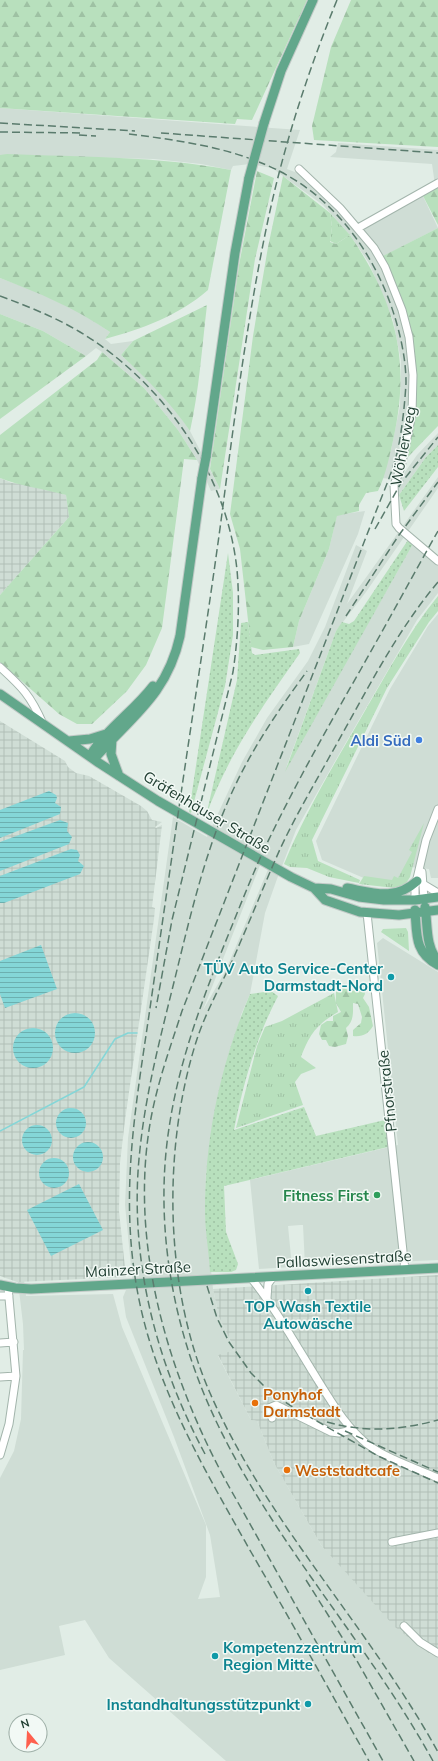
<svg xmlns="http://www.w3.org/2000/svg" width="438" height="1761" font-family="Mulish,sans-serif">
	<style>
		.built { fill: #cfddd5; fill-rule: evenodd }
		.industrial { fill: url(#industrial-grid) }
		.grass { fill: url(#grass-tufts) }
		.forest { fill: url(#forest-firs) }
		.garden { fill: url(#garden-dots) }
		.water { fill: url(#water-rules) }
		.lines { fill: none; stroke-linecap: round; stroke-linejoin: round }
		.stream { stroke: #84d6d7; stroke-width: 1.5 }
		.minor-casing { stroke: #a3b5ac; stroke-width: 9 }
		.major-casing { stroke: #c1c9c6; stroke-width: 11 }
		.minor { stroke: #fff; stroke-width: 7 }
		.major { stroke: #62a78b; stroke-width: 9 }
		.rail { stroke: #5a7b6d; stroke-width: 1.5; stroke-dasharray: 8 4; stroke-linecap: butt }
		.major-bridge-casing { stroke: #c1c9c6; stroke-width: 11; stroke-linecap: butt }
		.major-bridge { stroke: #62a78b; stroke-width: 9 }
		.shop-dot { fill: #3f7fe0; stroke: #f2f9f5; stroke-width: 1.5 }
		.culture-dot { fill: #0f9aa8; stroke: #f2f9f5; stroke-width: 1.5 }
		.leisure-dot { fill: #2e9e5b; stroke: #f2f9f5; stroke-width: 1.5 }
		.food-dot { fill: #e8710a; stroke: #f2f9f5; stroke-width: 1.5 }
		.labels { text-anchor: middle; dominant-baseline: central; stroke-width: 3; stroke-linejoin: round; paint-order: stroke }
		.street-label { font-size: 15px; fill: #203f32; stroke: #f2f9f5 }
		.shop-label { font-size: 15px; font-weight: bold; fill: #366cbe; stroke: #f2f9f5; text-anchor: end }
		.culture-label { font-size: 15px; font-weight: bold; fill: #0d838f; stroke: #f2f9f5; text-anchor: end }
		.leisure-label { font-size: 15px; font-weight: bold; fill: #27864d; stroke: #f2f9f5; text-anchor: end }
		.food-label { font-size: 15px; font-weight: bold; fill: #c56008; stroke: #f2f9f5; text-anchor: start }
	</style>
	<defs>
		<pattern id="industrial-grid" width="8" height="8" patternUnits="userSpaceOnUse"><rect width="8" height="8" fill="#cfddd5"/><path d="M0 4h8M4 0v8" fill="none" stroke="#b1bfb7"/></pattern>
		<pattern id="grass-tufts" width="24" height="20" patternUnits="userSpaceOnUse"><rect width="24" height="20" fill="#b8e0bd"/><path d="M3 7l-1-3M5 7V3M7 7l1-3M15 17l-1-3M17 17v-4M19 17l1-3" fill="none" stroke="#9ec1a3"/></pattern>
		<pattern id="forest-firs" width="22" height="20" patternUnits="userSpaceOnUse"><rect width="22" height="20" fill="#b8e0bd"/><path d="M5 1l3.5 6h-7zM16 11l3.5 6h-7z" fill="#9ec1a3"/></pattern>
		<pattern id="garden-dots" width="8" height="8" patternUnits="userSpaceOnUse"><rect width="8" height="8" fill="#b8e0bd"/><path d="M2 2h.1M6 6h.1" fill="none" stroke="#9ec1a3" stroke-width="1.8" stroke-linecap="round"/></pattern>
		<pattern id="water-rules" width="6" height="5" patternUnits="userSpaceOnUse"><rect width="6" height="5" fill="#84d6d7"/><path d="M0 2.5h6" fill="none" stroke="#6cafaf"/></pattern>
	</defs>
	<rect width="100%" height="100%" fill="#e1ede6"/>
	<path class="built" d="M0,108L300,130L287,169L300,174L349,221L379,262L388,280L400,311L407,337L411,374L410,412L400,458L393,479L381,478L391,450L400,406L401,361L393,320L369,263L350,235L323,205L272,168L250,164L233,166L231,170L201,164L154,159L0,155Z
		M338,143L438,150V184L435,185L432,164L330,157L336,152Z
		M421,192L438,228L380,258L358,228Z
		M0,278L40,293L83,314L110,332L105,339L111,344L133,341L121,355L154,385L174,408L190,431L220,489L211,491L197,460L178,430L144,388L102,352L96,348L86,356L43,331L0,314Z
		M438,433V445L426,457L399,495L398,482L417,455Z
		M438,477V488L366,592L336,631L286,768L413,544L438,565V593L417,620L334,763L296,830L277,879L265,913L250,994L241,1015L206,1173L205,1213L213,1289L219,1317L235,1350L218,1356L251,1420L257,1421L274,1463L321,1545L430,1654L438,1657V1761H226L109,1658L85,1620L59,1626L65,1655L0,1670V1478L14,1451L21,1419L23,1350H24L23,1324L14,1248L0,1197L23,1272L26,1296L113,1294L122,1327L206,1525V1577L198,1599L220,1597L210,1535L174,1437L126,1317L123,1297L126,1290L135,1289L132,1277L125,1205L128,1138L173,817L207,837L242,762L267,718L308,661L325,627L356,545L367,551L347,604ZM264,855L272,860L226,970L203,1010Z
		M365,511L358,534L309,644L293,647L299,621L329,549L337,515Z
		M438,614V878H431L429,869L410,867L399,883L366,879L322,860L316,841L390,689L428,626Z
		M383,938L438,972V1260L305,1266L303,1225H300L288,1226L292,1267L259,1269L250,1180L398,1145L377,943Z"/>
	<path class="industrial" d="M0,478L12,483L26,484L66,495L69,517L0,595Z
		M0,721L65,761L68,767L76,773L89,776L141,806L147,811L152,820L162,822L155,827L156,828L162,825L152,907L155,908L154,919L125,1120L120,1163L119,1211L126,1277L17,1282L0,1276Z
		M438,1275V1657L430,1654L395,1627L321,1545L274,1463L257,1421L251,1420L218,1355L235,1350L219,1317L213,1289Z"/>
	<path class="grass" d="M330,213L350,235L336,244L330,241L332,227Z
		M438,596V611L429,622L387,688L312,840L318,861L360,880L359,883L329,877L307,868L290,867L284,864C305,813 334,764 362,716C386,675 408,633 438,596Z
		M424,823L410,877L405,885L395,888L359,884L364,876L392,880L394,876L398,878L412,852L409,850Z
		M406,928L408,932L409,951L381,932L383,929Z
		M334,993L338,1012C316,1025 310,1034 301,1057L316,1068L301,1074L295,1082L303,1105L236,1128L257,1046L265,1027L282,1021Z"/>
	<path class="forest" d="M0,0H307L252,120L237,119L235,124L0,108Z
		M351,0H438V147L314,140L312,126L331,47Z
		M7,154C82,157 157,156 231,170L208,290C178,316 142,329 105,339L110,332C75,308 39,293 0,278V155Z
		M257,171L274,178L255,259L220,489L210,469L239,265Z
		M283,176L330,213L332,227L330,242L336,244L350,235C394,300 411,357 394,436C390,454 386,475 378,491L366,493L359,505V511L337,516L329,549L299,621L293,647L263,650L251,647L240,549L230,514L253,336L268,247Z
		M438,184V225L421,192Z
		M438,228V426L406,459L414,413L403,308L383,256Z
		M207,305C202,347 199,391 190,431C170,402 147,379 121,355L133,341Z
		M0,314L43,331L86,356L0,419Z
		M102,352L144,388L178,430L197,460L184,459L162,628L146,665L127,691L92,724H77L59,714L0,662V595L69,517L66,495C45,489 19,486 0,478V435L97,360Z
		M358,986H363L365,994L363,998L369,1007L373,1026C368,1034 363,1037 353,1036V1030L361,1023L362,1017L358,1004L353,1003C353,1013 354,1021 346,1028L348,1036L346,1044L335,1047L329,1046L326,1040H322L319,1034L321,1025L327,1021H333V1016L341,1012L336,1003V992L342,988L353,991Z"/>
	<path class="garden" d="M438,445V467L404,511L399,495L426,457Z
		M408,540L413,544L285,772L336,631L342,622L349,624L354,621Z
		M228,553L233,593V635L225,686L191,813L189,812Z
		M248,622L252,653L255,655L299,649L300,653C264,704 227,756 206,816L237,680L241,623Z
		M271,991L278,996C256,1038 243,1084 234,1130L304,1107L316,1136L385,1120L388,1147L224,1186L226,1232L238,1264L236,1270L231,1272H210C209,1252 205,1231 205,1211C205,1136 221,1063 250,994Z"/>
	<path class="water" d="M49,791L56,795L57,798L55,803L61,807L60,814L0,838V810Z
		M60,820L68,823L67,831L72,837L69,844L0,871V842Z
		M71,849L77,850L80,855L78,861L84,866L80,874L4,903H0V876Z
		M41,945L57,989L5,1008L0,994V961Z
		M55 1033a20 20 0 1 1 40 0a20 20 0 1 1-40 0Z
		M13 1048a20 20 0 1 1 40 0a20 20 0 1 1-40 0Z
		M56 1123a15 15 0 1 1 30 0a15 15 0 1 1-30 0Z
		M22 1140a15 15 0 1 1 30 0a15 15 0 1 1-30 0Z
		M73 1157a15 15 0 1 1 30 0a15 15 0 1 1-30 0Z
		M39 1173a15 15 0 1 1 30 0a15 15 0 1 1-30 0Z
		M79,1184L103,1230L51,1256L27,1210Z"/>
	<g class="lines">
		<path class="stream" d="M0,1131L84,1087L115,1039L128,1033H137"/>
		<defs>
			<path id="minor" d="M299,169L340,208L374,248L385,267L402,310L409,337L413,375L412,414L401,467L394,485L396,524L399,528L438,561
				M358,228L438,183
				M0,667C22,687 31,696 43,724
				M422,872L424,899
				M423,884L438,893
				M415,900V887L426,840L438,809
				M367,913L405,1270
				M251,1278C277,1310 297,1347 319,1382C333,1404 346,1427 367,1444C387,1459 415,1468 438,1478
				M0,1296H9
				M267,1298L268,1284L273,1277
				M0,1343L14,1342
				M0,1377L16,1376
				M272,1418L269,1408L276,1405L331,1432L339,1433L352,1430
				M0,1455L9,1424L16,1376L8,1287
				M392,1542L438,1533
				M404,1626L420,1642L438,1653"/>
			<path id="major" d="M264,123L281,71L313,0
				M206,457L235,253L249,178
				M0,694L99,763L158,801L291,877L314,888L331,889L359,897L384,900H415L438,897
				M112,739L111,754L119,776
				M69,741L90,739L106,734
				M90,756C106,729 134,711 153,686
				M94,759C131,717 167,695 180,636L202,478
				M314,888L325,900L360,912L399,915L438,910
				M347,888C374,893 395,901 417,881
				M425,907C428,925 425,946 438,961
				M415,910C417,934 414,952 438,965
				M0,1285L15,1288L31,1289L438,1268"/>
		</defs>
		<use href="#minor" class="minor-casing"/>
		<use href="#major" class="major-casing"/>
		<use href="#minor" class="minor"/>
		<use href="#major" class="major"/>
		<path class="rail" d="M337,0C308,71 284,145 268,220C247,319 234,421 221,521C209,610 195,698 182,787C171,863 160,939 149,1015C134,1117 118,1206 141,1309C161,1397 207,1474 251,1552C291,1621 330,1691 369,1761
			M0,123L135,131
			M0,132L84,133
			M161,133L438,153
			M129,134C176,140 221,146 264,164C335,193 381,260 399,332C403,348 406,365 406,383C405,402 402,430 398,449C393,471 383,493 375,514L182,1011C171,1045 159,1078 152,1113C127,1239 167,1373 227,1483L383,1761
			M79,135L96,136
			M0,296C27,306 55,317 80,332C162,381 227,473 237,570C240,604 238,638 233,672L172,920L156,1008
			M375,529L401,483L438,437
			M438,582C395,633 364,696 331,754C314,785 296,815 281,847C267,878 254,911 240,943C227,975 208,1006 197,1039C162,1147 164,1288 210,1393C267,1523 369,1627 438,1752
			M346,616L399,535L438,482
			M207,1286L217,1318L229,1342L251,1373L268,1390L294,1408L378,1456L438,1483
			M327,1422C365,1433 401,1430 438,1420
			M345,1431L438,1472
			M205,1454C155,1361 128,1255 140,1149C146,1091 161,1035 175,978C190,917 204,856 229,799C249,753 277,712 307,671
			M306,1580L357,1661L414,1761
			M433,1761C368,1643 274,1543 216,1421C173,1331 154,1226 169,1128C179,1061 202,1000 227,938C238,911 249,883 261,856C291,792 326,730 361,669C387,623 412,577 438,531"/>
		<defs>
			<path id="major-bridge" d="M249,178L264,123
				M202,478L206,457"/>
		</defs>
		<use href="#major-bridge" class="major-bridge-casing"/>
		<use href="#major-bridge" class="major-bridge"/>
	</g>
	<circle class="shop-dot" cx="419" cy="740" r="4"/>
	<g class="culture-dot">
		<circle cx="391" cy="977" r="4"/>
		<circle cx="308" cy="1291" r="4"/>
		<circle cx="215" cy="1656" r="4"/>
		<circle cx="308" cy="1704" r="4"/>
	</g>
	<circle class="leisure-dot" cx="377" cy="1195" r="4"/>
	<g class="food-dot">
		<circle cx="255" cy="1403" r="4"/>
		<circle cx="287" cy="1470" r="4"/>
	</g>
	<g class="labels">
		<g class="street-label">
			<text transform="translate(403 446) rotate(-79)">Wöhlerweg</text>
			<text transform="translate(207 812) rotate(31)">Gräfenhäuser Straße</text>
			<text transform="translate(387 1091) rotate(-96)">Pfnorstraße</text>
			<text transform="translate(344 1259) rotate(-3)">Pallaswiesenstraße</text>
			<text transform="translate(138 1269) rotate(-3)">Mainzer Straße</text>
		</g>
		<g class="shop-label">
			<text x="411" y="740">Aldi Süd</text>
		</g>
		<g class="culture-label">
			<text x="383" y="968">TÜV Auto Service-Center<tspan x="383" dy="17">Darmstadt-Nord</tspan></text>
			<text x="308" y="1306" text-anchor="middle">TOP Wash Textile<tspan x="308" dy="17">Autowäsche</tspan></text>
			<text x="223" y="1647" text-anchor="start">Kompetenzzentrum<tspan x="223" dy="17">Region Mitte</tspan></text>
			<text x="300" y="1704">Instandhaltungsstützpunkt</text>
		</g>
		<g class="leisure-label">
			<text x="369" y="1195">Fitness First</text>
		</g>
		<g class="food-label">
			<text x="263" y="1394">Ponyhof<tspan x="263" dy="17">Darmstadt</tspan></text>
			<text x="295" y="1470">Weststadtcafe</text>
		</g>
	</g>
	<g transform="translate(28 1733) rotate(342)"><circle r="19" fill="#f2f9f5" stroke="#9eafa7"/>
	<path d="M0-3L7 15L0 10L-7 15Z" fill="#fe604e"/>
	<text y="-6" font-size="11" font-weight="bold" text-anchor="middle" fill="#203f32">N</text>
	</g>
</svg>
